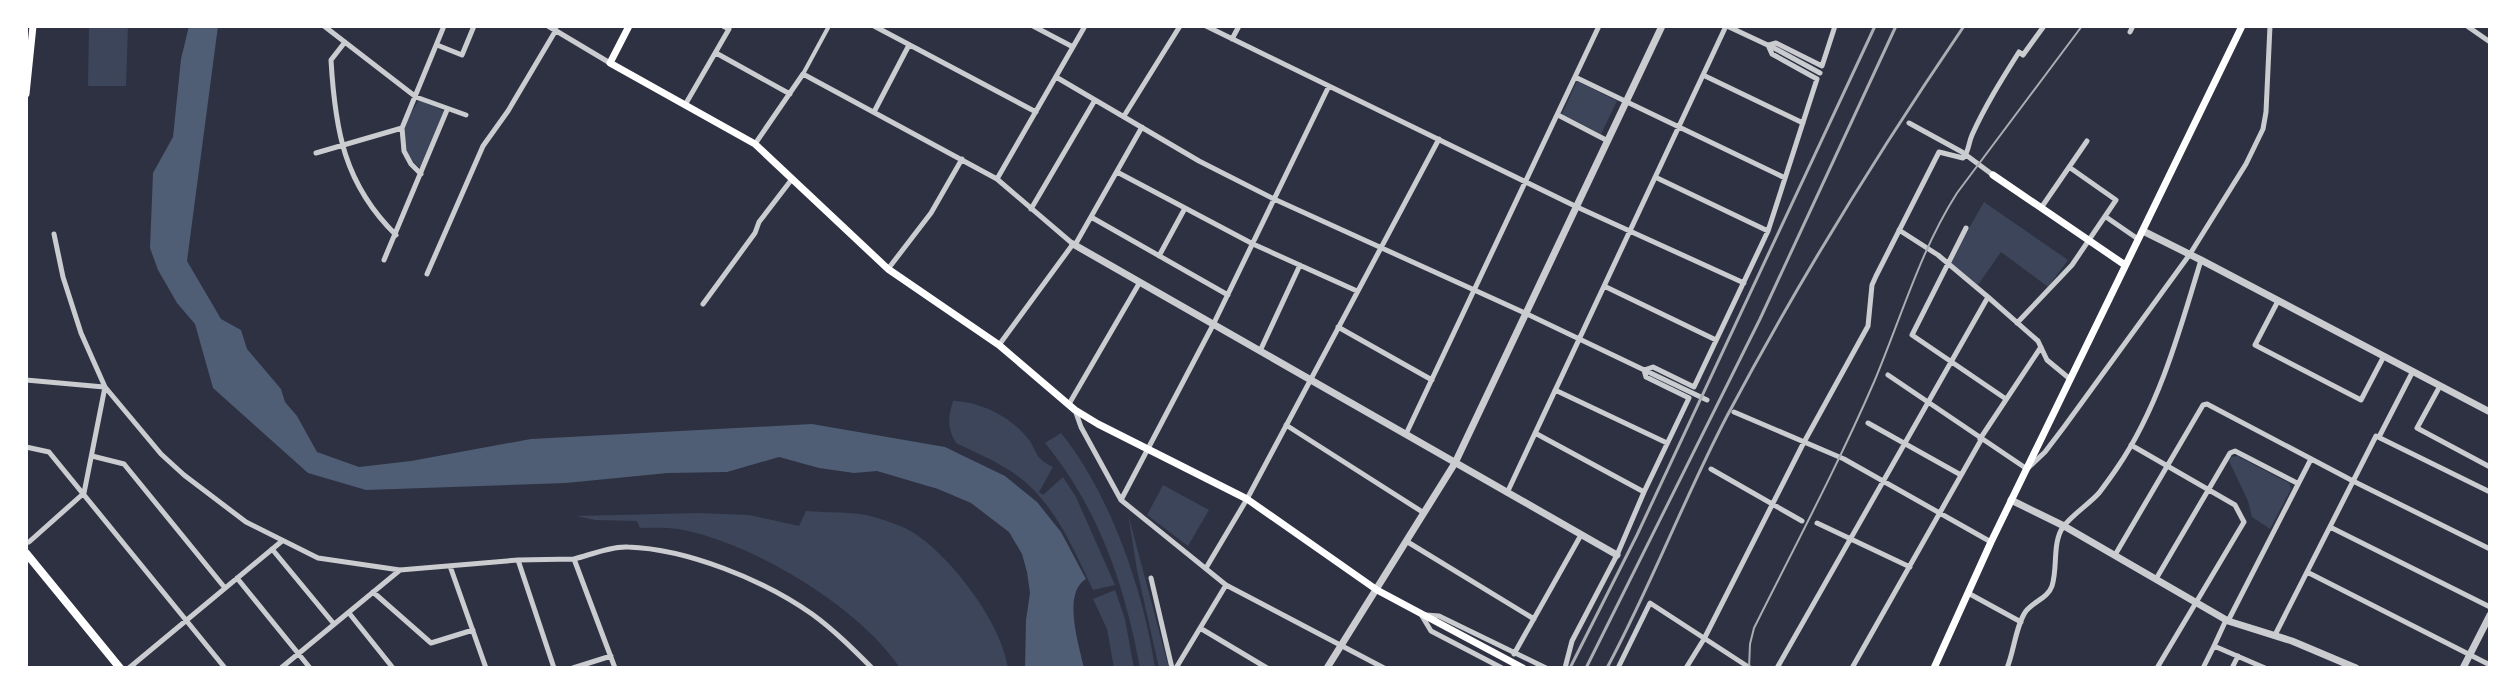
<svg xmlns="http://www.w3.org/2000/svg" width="2516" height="694" font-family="Manrope,sans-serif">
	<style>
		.green { fill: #3c4559 }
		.water { fill: #4f5d75 }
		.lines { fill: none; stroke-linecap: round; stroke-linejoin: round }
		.pedestrian { stroke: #caccd0; stroke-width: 4 }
		.minor { stroke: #caccd0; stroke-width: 5 }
		.tertiary { stroke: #caccd0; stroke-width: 7 }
		.secondary { stroke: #fff; stroke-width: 7 }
		.primary { stroke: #fff; stroke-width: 8 }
		.tram { stroke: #abadb3; stroke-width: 2 }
		.rail { stroke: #abadb3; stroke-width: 3 }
	</style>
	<rect width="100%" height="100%" fill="#2d3142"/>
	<path class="green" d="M89,26H128L126,86H88Z
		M1577,81L1617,101L1601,134L1562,114Z
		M419,100L444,111L421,168C409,161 401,143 404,129C406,119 415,108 419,100Z
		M1984,202L2068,260L2048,287L2001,252L1978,285L1949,263Z
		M953,401C978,401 1009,416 1025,435C1038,449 1032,457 1053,467L1039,492L1043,495L1063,477L1076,497L1115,585L1093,590C1073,548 1053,499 1012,472C995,461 975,452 956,443C947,428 948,417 953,401Z
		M1061,433C1110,493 1144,592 1155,668H1140C1125,586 1099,509 1045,443Z
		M2237,456L2289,483L2291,489L2270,529L2252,517L2248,501L2229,461L2231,457Z
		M1163,485L1209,510L1188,546L1147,515Z
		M806,511C828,513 853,511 874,517C887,521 903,526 914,533C952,558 1001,622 1008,668H900C860,608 755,544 683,530C669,527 654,528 640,528L637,521L595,520L576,516L698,513L749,515L799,526Z
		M1128,514L1169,668H1159L1137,570Z
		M1115,590L1125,619L1134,668H1114L1107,629L1093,599Z"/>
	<path class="water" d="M189,26H218L187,261L221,319L241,330L247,349L281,389L285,402L297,416L317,452L359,467L411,461L531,439L812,424L945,447L1005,476L1037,502L1061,532L1086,579C1062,593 1079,645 1084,668H1025L1026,620L1030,593L1027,572L1022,554L1009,532L971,503L938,489L877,471L854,473L819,468L779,457L727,472L668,473L566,483L366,490L308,473L213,388L195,324L177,303L158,270L150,248L153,173L173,137L181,59Z"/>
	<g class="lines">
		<path class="pedestrian" d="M803,74L829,26"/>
		<path class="minor" d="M324,26L416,97L466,115
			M548,26L610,63
			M874,26L1036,112
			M1033,26L1073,47
			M1206,26L1577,207L1744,283
			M1727,26L1774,48L1820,73
			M2467,26L2490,42
			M2130,32L2133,26
			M1232,39L1239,26
			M345,42L331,60C335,130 344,184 396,235
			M437,45L462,55L474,26
			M1769,45L1776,43L1822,66L1835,26
			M716,53L790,94
			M1703,75L1803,123
			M1056,77L1199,161L1274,199L1527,314L1707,400
			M1575,77L1785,178
			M685,105L729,29L723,26
			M874,112L909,45
			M1558,115L1608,141
			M1124,116L1180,26
			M1909,123L1962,152L1993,175
			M755,144L803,74L997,179L1073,244L999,345
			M316,153L402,128
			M1117,172L1253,244L1357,291
			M421,174L411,164L404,151L402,128L444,26
			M1655,177L1768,231
			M997,179L1085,26
			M2041,208L2087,141
			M1031,209L1095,100
			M1091,217L1228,295
			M2106,217L2138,239
			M1966,228L1912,335L2006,399
			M1899,230L1938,255L1988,297L2038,341L2047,360L2070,379
			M54,234L63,277L81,333L105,387L161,454L184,475L246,522L318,558L400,570L518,560L574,559L615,668
			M1075,245L1142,127
			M1159,256L1184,210
			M384,260L447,110
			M888,269L931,213L962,159
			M427,274L483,146L508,111L556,30
			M1604,286L1716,340
			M2278,301L2255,345L2361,400L2384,356
			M703,304L755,233L759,222L792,179
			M2017,323L2072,265L2116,200L2069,167
			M1338,327L1432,380
			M1260,351L1300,265
			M1888,375L2027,469L2045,452L2064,427L2190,254L2246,164L2263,129L2266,112L2270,26
			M26,380L104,387
			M2440,386L2417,428L2490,467
			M1555,390L1667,443
			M1069,404L1140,282
			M1075,410L1081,427L1121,500L1226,585L1384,668
			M1734,412L1844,459L1991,542
			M1868,423L1961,475
			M1286,425L1424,513
			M1535,433L1644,492
			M1406,434L1599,26
			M2379,437L2413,371
			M1980,439L2041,347
			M2131,445L2235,505L2244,522L2157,668
			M26,447L49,452L225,668
			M92,456L124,464L225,588
			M1711,469L1802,521
			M1507,493L1726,26
			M1121,500L1213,325L1329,86
			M1817,523L1910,567
			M2330,527L2490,607
			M1406,541L1534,619
			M29,542L84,493L105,387
			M272,549L334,624
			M2115,555L2203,405L2207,404L2353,481L2490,549
			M574,559C590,555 611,546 628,547C687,549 764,580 812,614C834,630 853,649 872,668
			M518,560L554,668
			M450,566L486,668
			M1206,568L1247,499L1439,139
			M2307,572L2490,665
			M237,578L310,668
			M1151,578L1172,668
			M2156,579L2230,453L2235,451L2297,483
			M373,592L431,643L473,630
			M1968,593L2021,622
			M349,613L393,668
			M1426,615L1439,616L1546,668
			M1422,616L1431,631L1502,668
			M2226,620L2214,646L2265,668
			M2228,621L2311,459
			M1200,628L1267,668
			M2275,635L2376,436L2490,492
			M1514,654L1581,535
			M129,668L282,541
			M281,668L400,570
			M573,668L611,656
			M1176,668L1226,585
			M1565,668L1572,641L1617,555L1644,492L1689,398L1646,377L1644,370L1653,367L1694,387L1768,231L1817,79L1772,54L1768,45
			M1618,668L1650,603L1750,668
			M1686,668L1704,639L1803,444L1868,326L1872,285L1876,276L1939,152L1963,158C1969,152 1968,144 1972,135C1985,106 2002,79 2019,52L2023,55L2044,26
			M1777,668L1988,297
			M1852,668L1981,440
			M2007,668C2014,651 2016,625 2026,611C2034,601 2048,598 2052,586C2058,567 2052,543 2063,527C2073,514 2088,505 2099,493C2105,485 2111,477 2117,468C2159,407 2180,330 2201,260
			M2203,668L2214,646
			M2232,668L2238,656"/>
		<path class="tertiary" d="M2143,231L2201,260L2490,412
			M1073,244L1617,555
			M2011,500L2064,526L2228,621L2292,641L2356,668
			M1327,668L1455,463L1662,26
			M2463,668L2490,615"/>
		<path class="secondary" d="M629,26L610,63L755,144L888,269L999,345L1075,410L1098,424L1247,499L1377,590L1523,668
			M26,94L33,26
			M1993,175L2125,265
			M1934,668L1991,542L2242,26"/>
		<path class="primary" d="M26,553L120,668"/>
		<path class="tram" d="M1749,668L1750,644L1754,628C1795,546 1838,465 1874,382C1901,318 1920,251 1957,193L2082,26"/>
		<path class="rail" d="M1570,668L1637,535L1875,26
			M1586,668L1760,319L1896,26
			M1607,668C1651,586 1684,498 1727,416C1798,282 1879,151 1964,26"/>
	</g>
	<rect width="2516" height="694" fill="none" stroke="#ffffff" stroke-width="56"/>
</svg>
